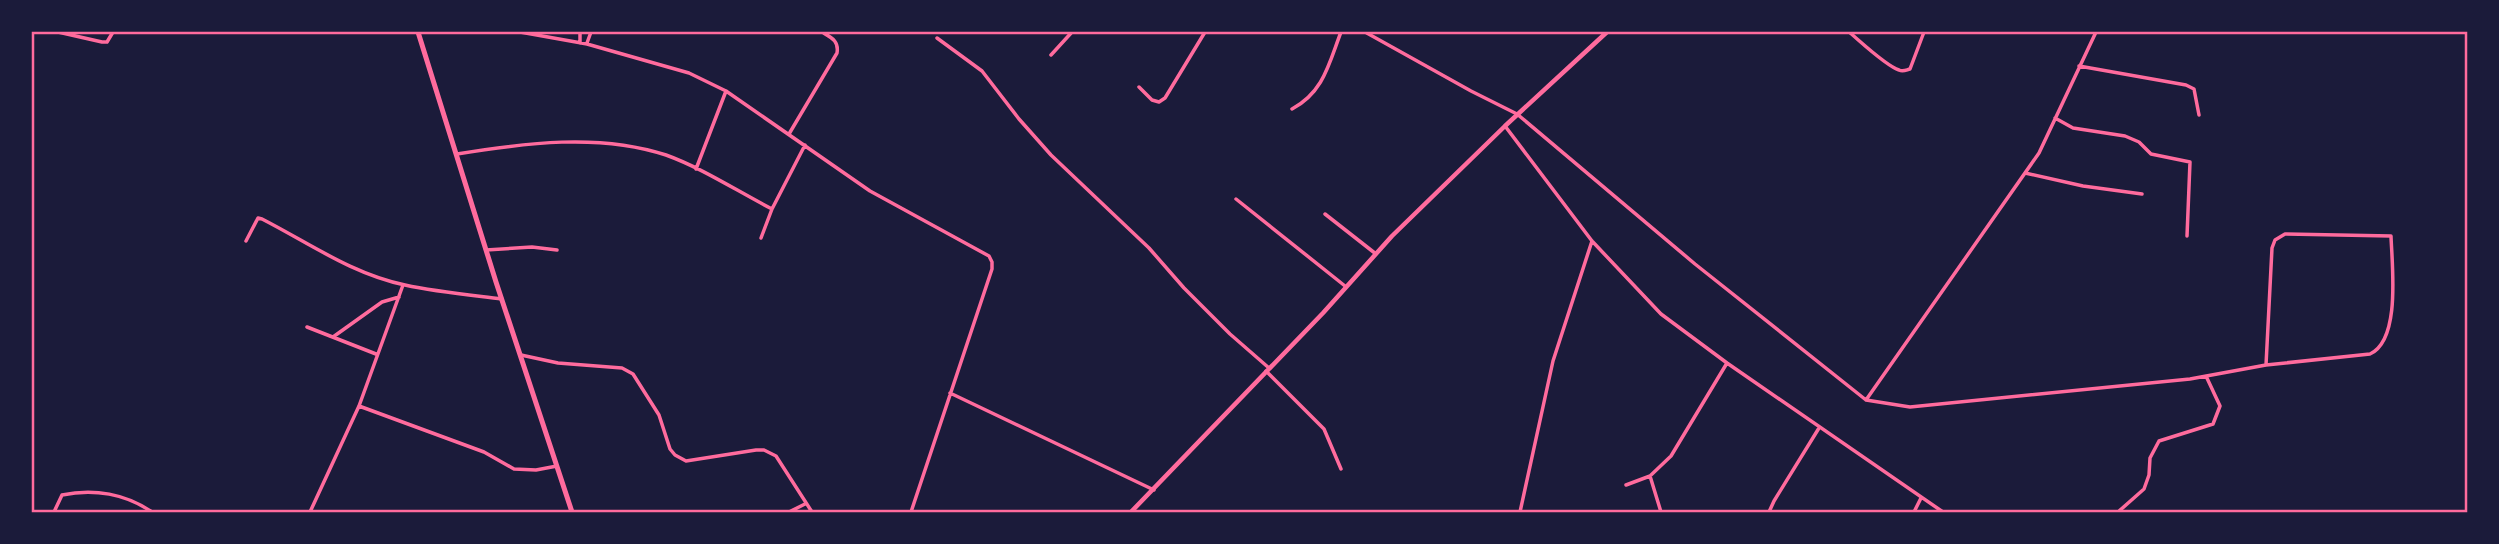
<svg xmlns="http://www.w3.org/2000/svg" width="2499" height="544" font-family="Cabin,sans-serif">
	<style>
		.lines { fill: none; stroke-linecap: round; stroke-linejoin: round }
		.minor { stroke: #ff6b9d; stroke-width: 3.5 }
		.tertiary { stroke: #ff6b9d; stroke-width: 4.5 }
		.secondary { stroke: #ff6b9d; stroke-width: 5 }
		.neatline { fill: none; stroke: #ff6b9d; stroke-width: 2.5 }
	</style>
	<rect width="100%" height="100%" fill="#1b1b3a"/>
	<g class="lines">
		<path class="minor" d="M58,32L102,42H107L113,32
			M520,32L587,44L689,73L726,91L870,191L989,256L992,262V269L911,512
			M580,32V43
			M1365,32L1471,91L1517,114L1695,264L1866,400L1910,407L2190,379L2266,365L2272,248L2275,240L2285,234L2391,236C2392,266 2401,340 2370,354L2266,365
			M1849,32C1860,41 1886,66 1899,70C1903,72 1906,70 1910,69L1924,32
			M937,38L982,71L1019,119L1051,155L1149,248L1184,288L1230,334L1269,368
			M587,43L591,32
			M1051,55L1072,32
			M2079,66L2186,85L2194,89L2199,115
			M1139,87L1152,100L1159,102L1165,98L1205,32
			M1292,109C1324,92 1329,63 1341,32
			M2055,118L2073,128L2125,136L2139,142L2151,154L2190,162L2187,236
			M1505,126L1592,241L1661,314L1727,363L1943,512
			M789,134L837,53C839,41 832,38 822,32
			M457,154C525,143 599,133 666,155C702,168 737,191 772,209
			M696,169L726,91
			M2025,173L2083,186L2142,194
			M1236,199L1345,286
			M1325,214L1376,254
			M761,238L772,209L805,145
			M246,241L258,218L262,219C309,243 352,274 405,285C437,292 470,295 502,299
			M486,250L532,247L557,250
			M307,327L376,354
			M333,337L382,302L399,297
			M521,355L558,363L622,368L633,374L659,415L670,449L675,455L686,461L756,450H764L776,456L812,512
			M1266,371L1324,429L1341,469
			M950,393L1154,490
			M1866,400L2039,153L2096,32
			M359,406L484,452L514,469L536,470L557,466
			M1650,476L1661,512
			M1626,485L1650,476L1671,456L1727,363
			M54,512L62,495C94,488 126,494 152,512
			M310,512L359,406L403,285
			M789,512L805,504
			M1520,512L1553,361L1592,241
			M1769,512L1774,501L1819,428
			M1914,512L1921,498
			M2118,512L2144,489L2149,475L2150,458L2159,441L2213,424L2220,406L2206,376"/>
		<path class="tertiary" d="M1131,512L1323,313L1392,236L1505,126L1607,32"/>
		<path class="secondary" d="M418,32L496,282L572,512"/>
	</g>
	<rect width="2499" height="544" fill="none" stroke="#1b1b3a" stroke-width="66"/>
	<rect x="33" y="33" width="2433" height="478" class="neatline"/>
</svg>
